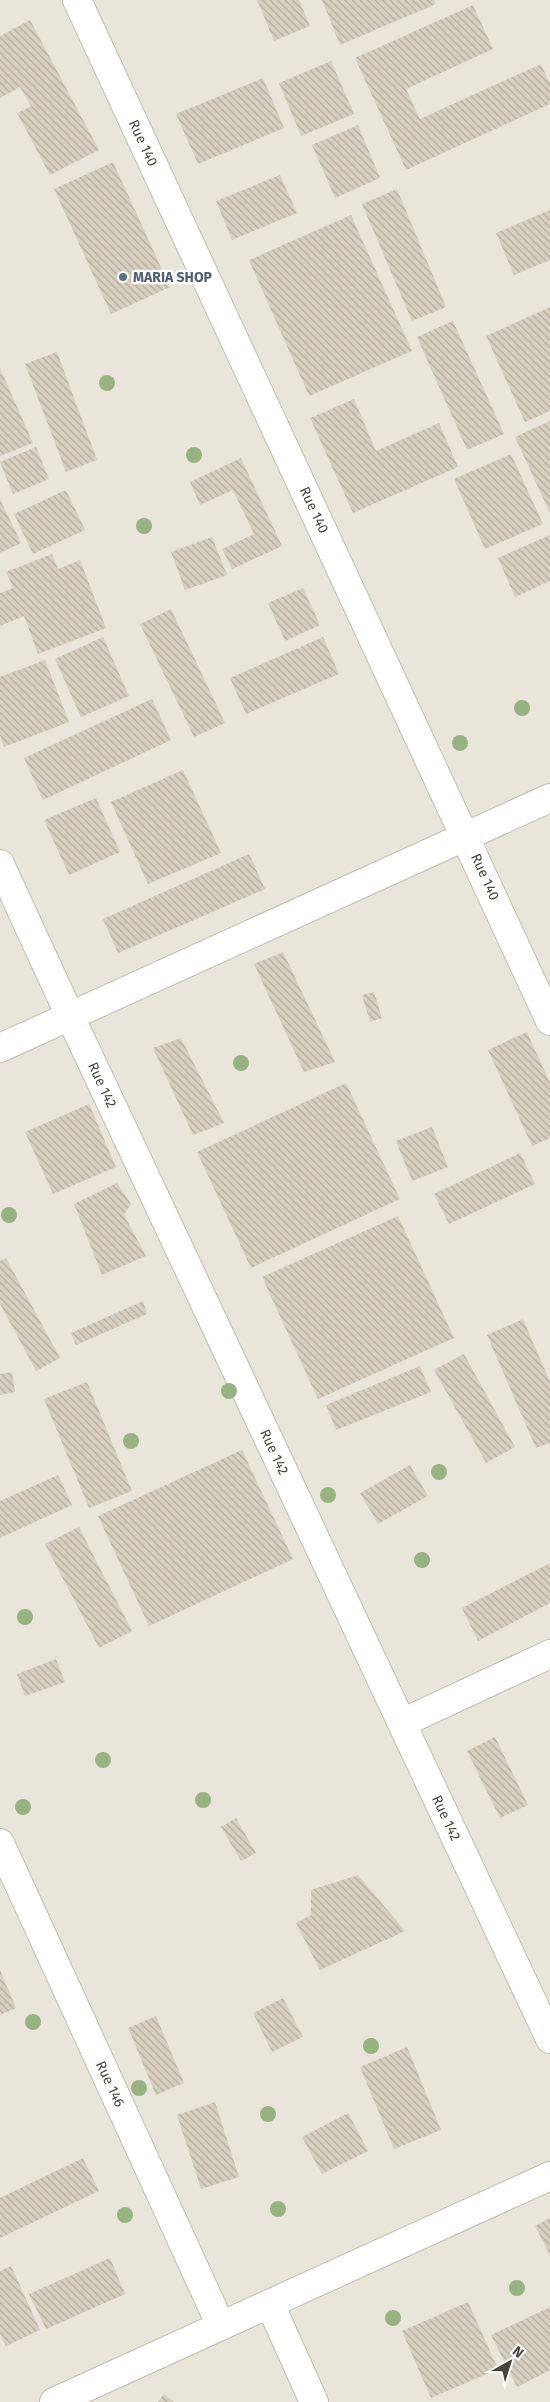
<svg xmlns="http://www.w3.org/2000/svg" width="550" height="2402" font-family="'Fira Sans',sans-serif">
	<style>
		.residential { fill: #eae5da }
		.building { fill: url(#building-back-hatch) }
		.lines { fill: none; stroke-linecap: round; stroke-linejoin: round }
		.minor-casing { stroke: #c2bbae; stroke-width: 30 }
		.tertiary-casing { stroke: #c2bbae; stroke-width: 30 }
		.minor { stroke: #fff; stroke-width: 28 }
		.tertiary { stroke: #fff; stroke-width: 28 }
		.tree { fill: #97b381 }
		.service-dot { fill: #5c6f8a; stroke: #fff; stroke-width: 2 }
		.labels { text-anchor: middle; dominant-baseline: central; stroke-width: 4.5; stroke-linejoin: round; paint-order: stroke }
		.street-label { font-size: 14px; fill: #4b4439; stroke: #fff }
		.service-label { font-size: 14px; font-weight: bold; fill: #4e5e75; stroke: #fff; text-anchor: start }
	</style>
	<defs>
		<pattern id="building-back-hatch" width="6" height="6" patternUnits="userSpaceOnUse" patternTransform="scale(1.25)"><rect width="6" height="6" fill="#d8cfc1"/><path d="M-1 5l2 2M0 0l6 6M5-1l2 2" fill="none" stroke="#b1aa9e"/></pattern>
	</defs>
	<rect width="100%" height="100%" fill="#f6f3ec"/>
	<path class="residential" d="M0,0H550V2402H0Z"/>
	<path class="building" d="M257,0H299L310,26L274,41Z
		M322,0H434L436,4L340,45Z
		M473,5L493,49L406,89L420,119L541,64L550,84V104L406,170L355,58Z
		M30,20L99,150L50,175L17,113L31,106L20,87L0,98V36Z
		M331,61L354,114L301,136L279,83Z
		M263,78L284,128L198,164L176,114Z
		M358,125L380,178L335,198L312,145Z
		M113,162L170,287L111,314L54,189Z
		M280,175L297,213L232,240L216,201Z
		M397,189L446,307L412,321L362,204Z
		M550,210V260L514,275L496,233Z
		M351,215L412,351L309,396L249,260Z
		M550,307V411L525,422L486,336Z
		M453,321L504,434L467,450L417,337Z
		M57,352L97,460L66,472L25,364Z
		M0,368L33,443L0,456Z
		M354,399L376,451L439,423L458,467L353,513L310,418Z
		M550,421V513L515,437Z
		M36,447L49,479L13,494L0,462Z
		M511,454L543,524L485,549L454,479Z
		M241,458L282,546L232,569L222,549L254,534L233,490L200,505L190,482Z
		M66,490L85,530L33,554L14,514Z
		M0,499L21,543L0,553Z
		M550,535V581L515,597L498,558Z
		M212,537L227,575L185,590L171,552Z
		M52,554L58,569L80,560L106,628L38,654L24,616L0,626V593L13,588L6,572Z
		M303,588L320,625L285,641L268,603Z
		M171,609L225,723L194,737L140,624Z
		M103,637L129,696L81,717L55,659Z
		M323,637L339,674L246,714L230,678Z
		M45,660L69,722L4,747L0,735V677Z
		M152,699L171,740L43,800L24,758Z
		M183,770L221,853L148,884L111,802Z
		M96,798L120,852L69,875L44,820Z
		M249,854L265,889L118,953L103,919Z
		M283,952L335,1062L304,1072L254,964Z
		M374,992L382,1018L370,1022L362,995Z
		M527,1032L550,1083V1138L532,1146L488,1050Z
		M181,1038L224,1123L193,1135L153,1048Z
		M346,1083L400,1199L251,1268L197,1152Z
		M89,1104L116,1167L53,1194L25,1132Z
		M432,1127L448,1167L412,1181L396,1141Z
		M520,1153L535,1184L449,1224L434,1194Z
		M117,1183L131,1204L124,1215L146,1256L102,1275L74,1204Z
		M398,1216L454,1338L318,1399L262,1277Z
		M6,1258L60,1358L36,1371L0,1304V1261Z
		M143,1301L147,1314L76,1345L71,1333Z
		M523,1319L550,1382V1443L536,1448L487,1335Z
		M464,1354L515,1447L486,1463L434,1370Z
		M420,1366L431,1392L336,1430L326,1405Z
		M12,1372L15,1392L0,1395V1374Z
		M87,1382L132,1491L89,1508L44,1399Z
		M242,1450L293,1559L149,1626L98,1516Z
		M410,1465L428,1496L378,1524L360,1493Z
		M58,1475L72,1505L0,1538V1501Z
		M79,1527L132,1631L99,1648L45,1544Z
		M550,1563V1603L478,1641L462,1608Z
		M56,1659L65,1682L25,1696L17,1674Z
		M495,1737L528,1805L500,1818L467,1751Z
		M236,1818L256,1853L241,1861L221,1827Z
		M358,1875L405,1931L320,1970L296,1923L311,1915V1890Z
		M0,1970L16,2008L0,2015Z
		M283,1998L303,2037L272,2052L253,2013Z
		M156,2016L184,2083L156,2095L128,2028Z
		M407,2047L441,2130L394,2149L360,2067Z
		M215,2102L239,2177L201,2189L177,2115Z
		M348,2113L368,2151L322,2174L302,2137Z
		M83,2158L99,2191L0,2238V2198Z
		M550,2218V2255L535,2226Z
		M110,2258L125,2294L46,2329L29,2294Z
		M11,2266L40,2330L6,2346L0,2334V2271Z
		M468,2302L498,2369L431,2398L402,2331Z
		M550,2307V2370L517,2387L491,2335Z
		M164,2394L174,2402H158Z"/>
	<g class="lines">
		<defs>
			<path id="minor" d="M77,0L550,1021
				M0,864L70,1016L550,2039
				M0,1048L550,798
				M402,1723L550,1654
				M0,1843L221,2326
				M270,2304L314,2402"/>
			<path id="tertiary" d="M54,2402L550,2176"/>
		</defs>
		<use href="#minor" class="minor-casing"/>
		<use href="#tertiary" class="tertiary-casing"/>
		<use href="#minor" class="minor"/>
		<use href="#tertiary" class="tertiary"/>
	</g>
	<g class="tree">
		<circle cx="107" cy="383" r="8"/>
		<circle cx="194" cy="455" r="8"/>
		<circle cx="144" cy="526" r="8"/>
		<circle cx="522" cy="708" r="8"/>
		<circle cx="460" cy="743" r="8"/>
		<circle cx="241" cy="1063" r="8"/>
		<circle cx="9" cy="1215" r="8"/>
		<circle cx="229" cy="1391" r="8"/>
		<circle cx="131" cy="1441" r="8"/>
		<circle cx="439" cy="1472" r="8"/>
		<circle cx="328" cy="1495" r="8"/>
		<circle cx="422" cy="1560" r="8"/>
		<circle cx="25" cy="1617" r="8"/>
		<circle cx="103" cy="1760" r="8"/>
		<circle cx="203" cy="1800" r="8"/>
		<circle cx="23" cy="1807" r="8"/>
		<circle cx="33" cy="2022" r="8"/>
		<circle cx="371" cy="2046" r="8"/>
		<circle cx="139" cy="2088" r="8"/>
		<circle cx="268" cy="2114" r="8"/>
		<circle cx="278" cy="2209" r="8"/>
		<circle cx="125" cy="2215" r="8"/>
		<circle cx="517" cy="2288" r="8"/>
		<circle cx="393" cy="2318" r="8"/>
	</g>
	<circle class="service-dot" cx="123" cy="277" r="5"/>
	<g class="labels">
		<g class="street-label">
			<text transform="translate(143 143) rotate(65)">Rue 140</text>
			<text transform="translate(314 510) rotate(65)">Rue 140</text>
			<text transform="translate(485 877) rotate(66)">Rue 140</text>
			<text transform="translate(102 1085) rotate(65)">Rue 142</text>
			<text transform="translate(274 1452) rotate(65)">Rue 142</text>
			<text transform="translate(446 1818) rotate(65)">Rue 142</text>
			<text transform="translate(110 2084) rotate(65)">Rue 146</text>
		</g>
		<g class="service-label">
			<text x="133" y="277">MARIA SHOP</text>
		</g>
	</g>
	<g transform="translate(510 2362) rotate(39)" stroke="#ffffff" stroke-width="4" paint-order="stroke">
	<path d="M0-4L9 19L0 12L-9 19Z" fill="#4b4439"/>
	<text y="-8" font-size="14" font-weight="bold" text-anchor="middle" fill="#4b4439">N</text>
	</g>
</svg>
